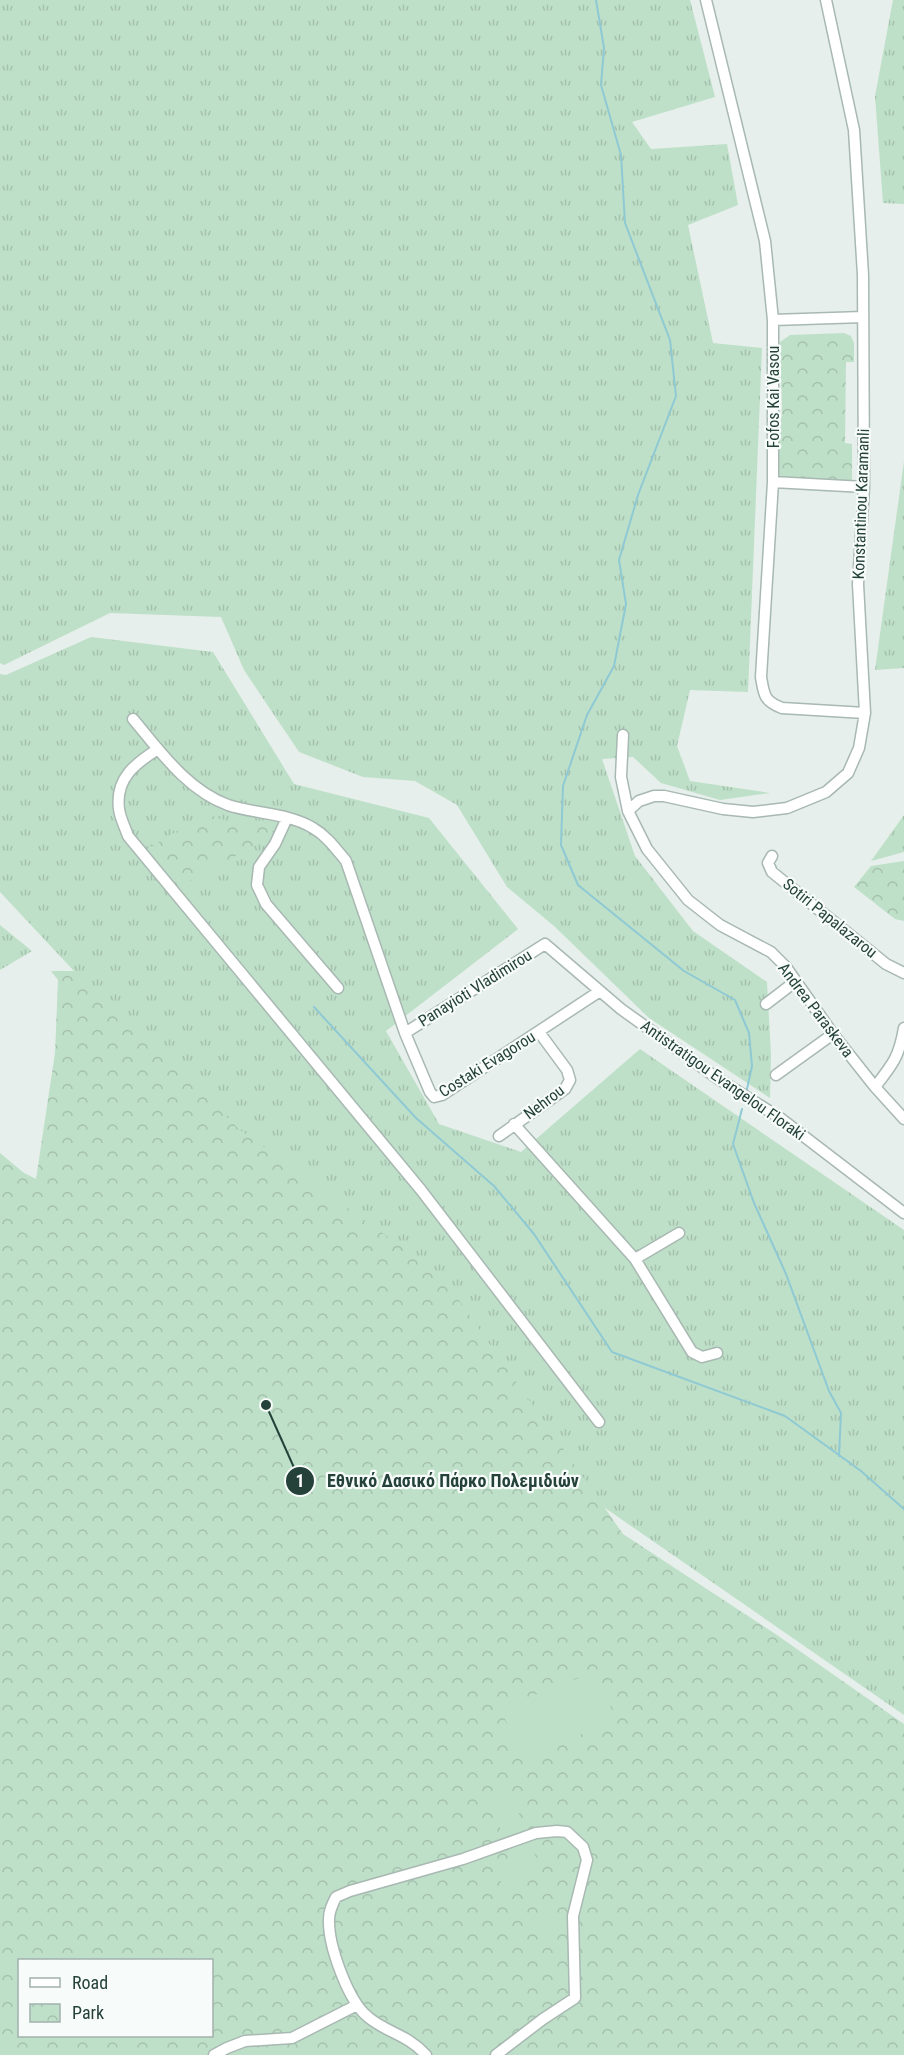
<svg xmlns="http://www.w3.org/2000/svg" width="904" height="2055" font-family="'Roboto Condensed',sans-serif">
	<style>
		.grass { fill: url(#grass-tufts) }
		.park { fill: url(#park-crowns); fill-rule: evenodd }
		.garden { fill: #bfe0c8 }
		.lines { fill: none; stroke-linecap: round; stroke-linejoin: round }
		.stream { stroke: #8ec9d4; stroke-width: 2 }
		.minor-casing { stroke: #a8b8b2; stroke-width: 13 }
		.minor { stroke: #fff; stroke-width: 10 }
		.labels { text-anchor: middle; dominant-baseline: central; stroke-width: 4.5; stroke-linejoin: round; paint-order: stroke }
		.street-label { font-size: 16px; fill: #24423a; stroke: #f7fbf9 }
		.leader { fill: none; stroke: #24423a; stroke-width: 2 }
		.callout-dot { fill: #24423a; stroke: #f7fbf9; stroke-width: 2 }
		.mark-label { font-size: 18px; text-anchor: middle; font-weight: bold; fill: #fff }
		.callout-label { font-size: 18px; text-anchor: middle; font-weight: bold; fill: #24423a; stroke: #f7fbf9; stroke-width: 4.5; stroke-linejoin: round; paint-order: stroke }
	</style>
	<defs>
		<pattern id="grass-tufts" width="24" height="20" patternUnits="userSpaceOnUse" patternTransform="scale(1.5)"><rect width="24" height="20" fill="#bfe0c8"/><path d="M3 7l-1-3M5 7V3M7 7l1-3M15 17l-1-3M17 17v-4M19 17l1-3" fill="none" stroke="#a4c1ad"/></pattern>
		<pattern id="park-crowns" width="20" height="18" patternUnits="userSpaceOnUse" patternTransform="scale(1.5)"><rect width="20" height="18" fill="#bfe0c8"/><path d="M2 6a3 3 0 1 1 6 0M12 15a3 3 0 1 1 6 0" fill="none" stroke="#a4c1ad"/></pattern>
	</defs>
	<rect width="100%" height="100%" fill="#e6efeb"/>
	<path class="grass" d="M0,0H690L715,97L632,122L651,149L727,144L738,205L688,225L713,343L762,348L748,692L690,690L677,746L690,781L770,793L720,800L661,783L633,757L602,759L635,856L693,931L767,982L771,1055L770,1098L649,1018L554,926L507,887L457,805L415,781L363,777L299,752L244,670L221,617L110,613L4,665L0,663Z
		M893,0H904V204L883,203L875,96Z
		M904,461V668L875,670Z
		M91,637L213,652L294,784L429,818L518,929L386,1031L439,1124L521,1152L640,1049L904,1230V1715L582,1492L424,1345L0,892V674L6,675Z
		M904,815V852L871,861Z
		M0,925L32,951L0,970Z"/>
	<path class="park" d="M844,333L851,336L854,343V362H846L845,443L852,444V480L846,485L781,480L776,470L782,412L780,342L790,335Z
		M210,811L214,817L238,824L245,819C258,822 269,822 271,837L178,887L147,849Z
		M904,861V921L895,919L854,887L871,866Z
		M51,971H75L240,1130L442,1276L623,1534L774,1633L904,1724V2055H0V1153L24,1173L36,1179L55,1053L58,980ZM20,1960H212V2036H20Z"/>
	<path class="garden" d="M597,1671L616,1721L520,1758L501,1708Z
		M513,1793L524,1832L503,1837L491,1798Z
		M529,1847L543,1866L509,1892L494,1873Z
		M557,1912L568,1928L546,1941L536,1926Z"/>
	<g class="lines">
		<path class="stream" d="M596,0L604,48L601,85L621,155L625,223L670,340L676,396L638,495L619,560L626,604L614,666L587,715L563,786L561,845L578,885L684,971L735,1000L749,1033L752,1066L747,1089
			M314,1007L416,1118L494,1186L534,1234L612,1352L785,1416L861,1471L904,1509
			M742,1109L733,1144L754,1203L786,1274L829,1391L841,1413L839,1456"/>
		<defs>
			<path id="minor" d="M706,0L765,241L773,320V482L761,677C764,695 764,701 782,708L865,713
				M773,320L863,317
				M773,482L864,487
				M133,719C160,751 187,790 228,805C255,814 289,813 313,828C327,836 336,849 346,861L405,1033L430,1092L434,1097L442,1095L600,991
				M623,735L621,777L628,811L647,849L688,900L720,925L771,952L786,967L833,1034L875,1087L904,1119
				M158,749C136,763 115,778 119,809C120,818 125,827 128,836L421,1190L599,1422
				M628,811L639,801L654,796H664L723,809L753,812L787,808L826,792L848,773L859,748L865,713L858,584L864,487L863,275L854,130L826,0
				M287,818L275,844L259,867L257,885L266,904L338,988
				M772,856L768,863L772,872L886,964L904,973
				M766,1004L796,981
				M405,1033L545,944L621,1009L717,1078L780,1118L904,1213
				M776,1075L833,1034
				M875,1087C893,1064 899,1057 904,1028
				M514,1124L635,1259L692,1352L702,1357L717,1353
				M499,1136L565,1089L570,1080L567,1070L539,1032
				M635,1259L679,1233
				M214,2055L227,2048L245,2041L292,2038L357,2005
				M426,2055C407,2034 387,2033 368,2017C348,2001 328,1945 329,1919C329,1911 332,1905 336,1897L350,1891L463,1859L536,1833L557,1831L567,1832L583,1847L587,1860L573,1916L575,1998L543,2019L496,2055"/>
		</defs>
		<use href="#minor" class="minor-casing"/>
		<use href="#minor" class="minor"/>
	</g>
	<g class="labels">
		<g class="street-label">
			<text transform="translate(773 397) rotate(-90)">Fofos Kai Vasou</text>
			<text transform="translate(861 504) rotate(-88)">Konstantinou Karamanli</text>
			<text transform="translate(830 918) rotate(39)">Sotiri Papalazarou</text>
			<text transform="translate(475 988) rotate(-32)">Panayioti Vladimirou</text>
			<text transform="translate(816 1010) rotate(53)">Andrea Paraskeva</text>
			<text transform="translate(487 1064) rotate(-32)">Costaki Evagorou</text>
			<text transform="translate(723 1080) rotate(35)">Antistratigou Evangelou Floraki</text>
			<text transform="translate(544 1102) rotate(-37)">Nehrou</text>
		</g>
	</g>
	<path class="leader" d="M266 1405L300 1481"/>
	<g class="callout-dot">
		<circle cx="266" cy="1405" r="6"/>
		<circle cx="300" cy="1481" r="15"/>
	</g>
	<g class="mark-label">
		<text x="300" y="1487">1</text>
	</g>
	<g class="callout-label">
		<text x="453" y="1487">Εθνικό Δασικό Πάρκο Πολεμιδιών</text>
	</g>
	<rect x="18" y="1959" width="195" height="78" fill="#f7fbf9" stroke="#a3b1ad" stroke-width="1.5"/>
	<rect x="30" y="1978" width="30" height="9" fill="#ffffff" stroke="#a3b1ad" stroke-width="1.5"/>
	<text x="72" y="1989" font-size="18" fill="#24423a">Road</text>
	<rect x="30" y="2004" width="30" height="18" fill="url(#park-crowns)" stroke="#a3b1ad" stroke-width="1.5"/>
	<text x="72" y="2019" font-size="18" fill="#24423a">Park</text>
</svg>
